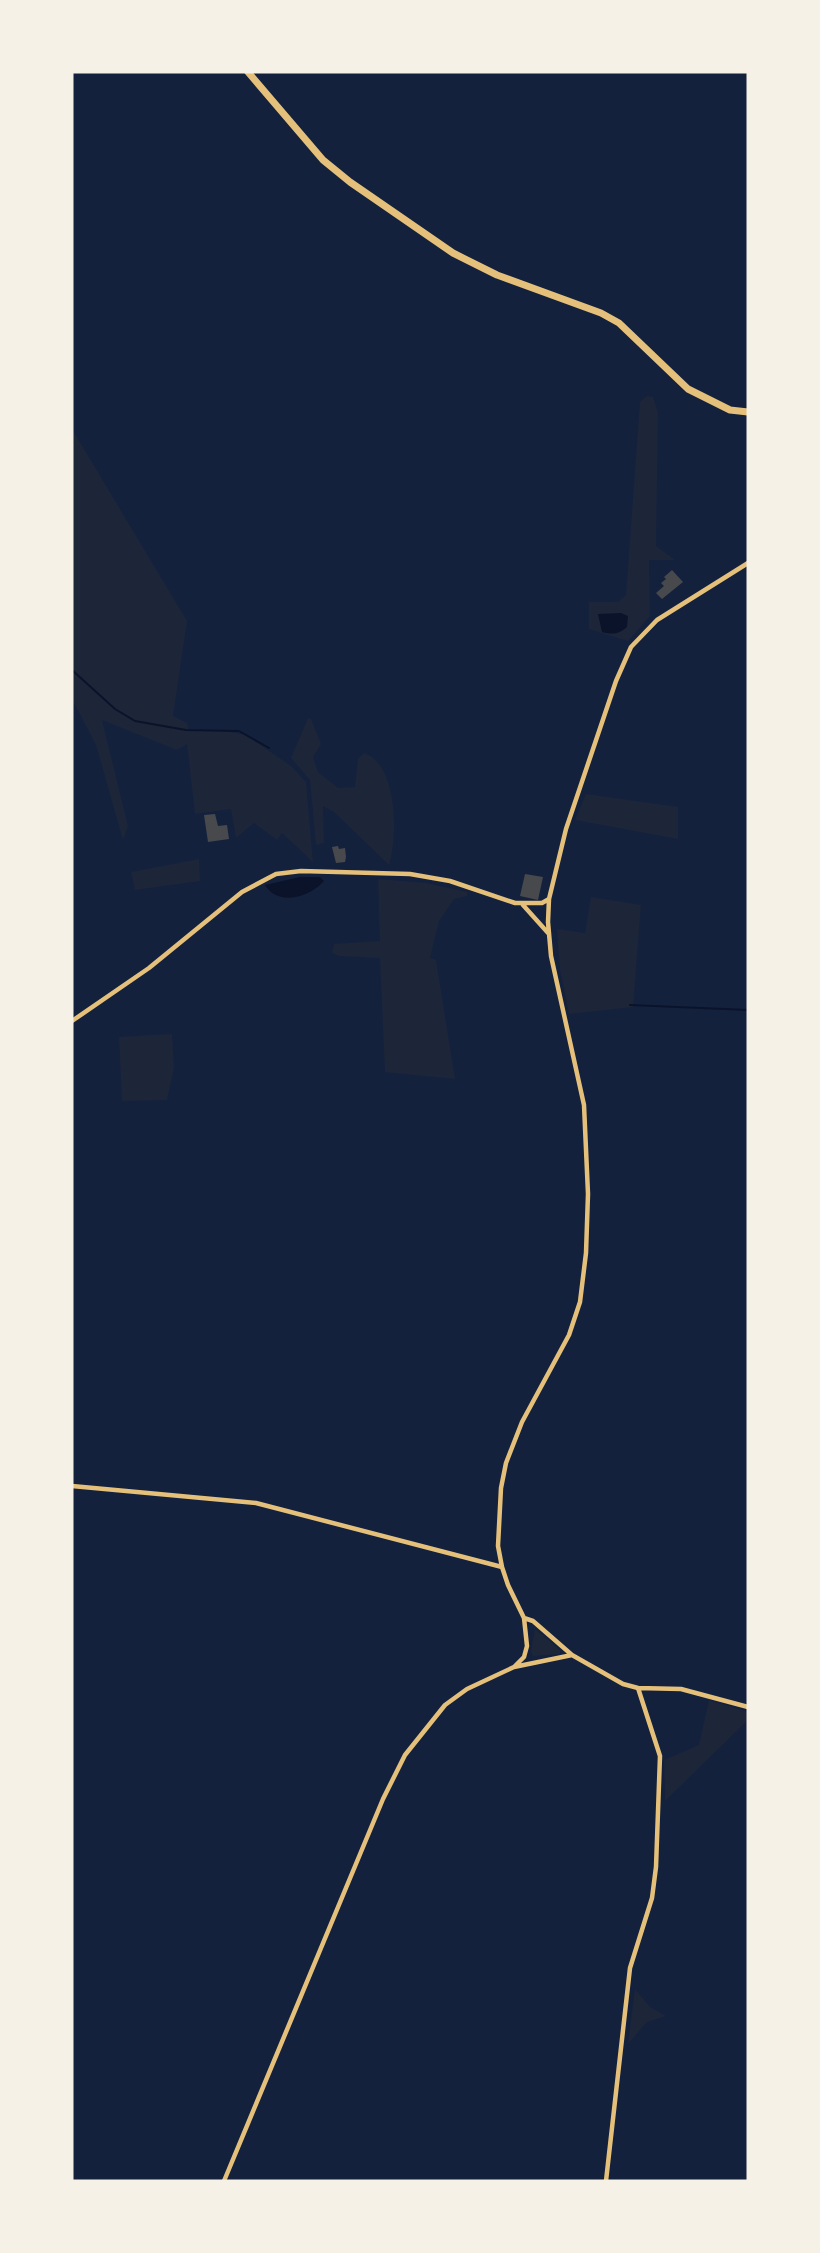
<svg xmlns="http://www.w3.org/2000/svg" width="820" height="2253" font-family="'Public Sans',sans-serif">
	<style>
		.green { fill: #1d2539 }
		.water { fill: #0b132b }
		.lines { fill: none; stroke-linecap: round; stroke-linejoin: round }
		.stream { stroke: #0b132b; stroke-width: 2 }
		.building { fill: #48494c }
		.minor { stroke: #e5c07b; stroke-width: 4.5 }
		.secondary { stroke: #e5c07b; stroke-width: 7 }
	</style>
	<rect width="100%" height="100%" fill="#14213d"/>
	<path class="green" d="M647,396L653,397L658,413L656,546L675,560H649L650,616L628,641L589,629V602H618L626,595L640,402Z
		M72,429L187,621L173,716L187,723L189,731L218,730L246,735L291,766L306,782L313,862L282,833L277,840L254,823L236,838L231,809L195,814L187,744L177,750L102,720L128,826L123,840L96,745L72,699Z
		M308,718L311,719L321,744L313,757L318,772L338,788L355,787L358,759L364,753C398,765 398,836 389,865L334,812L323,806L324,843L316,845L310,780L291,758Z
		M586,794L678,807V839L575,820Z
		M199,859L200,881L135,890L131,872Z
		M378,879L426,883L467,892V896L454,899L439,921L430,958L436,960L455,1079L385,1072L380,958L339,956L332,953L334,944L380,941Z
		M591,897L641,905L633,1007L569,1014L560,970L557,929L585,933Z
		M172,1034L174,1068L167,1100L122,1101L119,1037Z
		M535,1629L560,1650V1654L533,1656L531,1651Z
		M709,1700L748,1712V1720L665,1801L664,1760L699,1745Z
		M635,1989L650,2007L666,2016L647,2022L628,2044Z"/>
	<path class="water" d="M621,613L628,616L627,627C619,634 613,635 602,632L598,614Z
		M300,877H320L324,881C310,897 278,907 265,885Z"/>
	<g class="lines">
		<path class="stream" d="M72,670L115,709L135,721L186,730L239,731L269,748
			M630,1005L748,1010"/>
	</g>
	<path class="building" d="M672,570L683,582L662,599L656,593L664,586L661,583L666,579L664,577Z
		M215,814L218,826L227,825L229,839L208,842L204,815Z
		M338,846L339,849L345,848L346,857L345,862L336,863L332,847Z
		M525,874L543,877L538,900L520,896Z"/>
	<g class="lines">
		<path class="minor" d="M523,905L549,934
			M72,1021L149,968L242,892L276,874L301,871L410,874L450,881L515,903H542L549,899
			M72,1486L256,1503L502,1567
			M524,1618L533,1621L572,1655L623,1684L638,1688L681,1689L748,1707
			M514,1667L572,1655
			M224,2181L383,1799L405,1755L445,1705L467,1689L514,1667L524,1657L527,1646L524,1618L508,1585L502,1567L498,1546L501,1488L506,1463L522,1422L569,1335L580,1302L586,1253L588,1194L584,1105L551,956L548,922L549,899L566,829L616,681L631,647L657,620L748,563
			M606,2181L630,1968L652,1898L656,1867L660,1756L638,1688"/>
		<path class="secondary" d="M248,72L323,160L350,182L453,253L497,275L601,313L619,323L688,389L730,410L748,412"/>
	</g>
	<rect width="820" height="2253" fill="none" stroke="#f6f1e7" stroke-width="147"/>
</svg>
